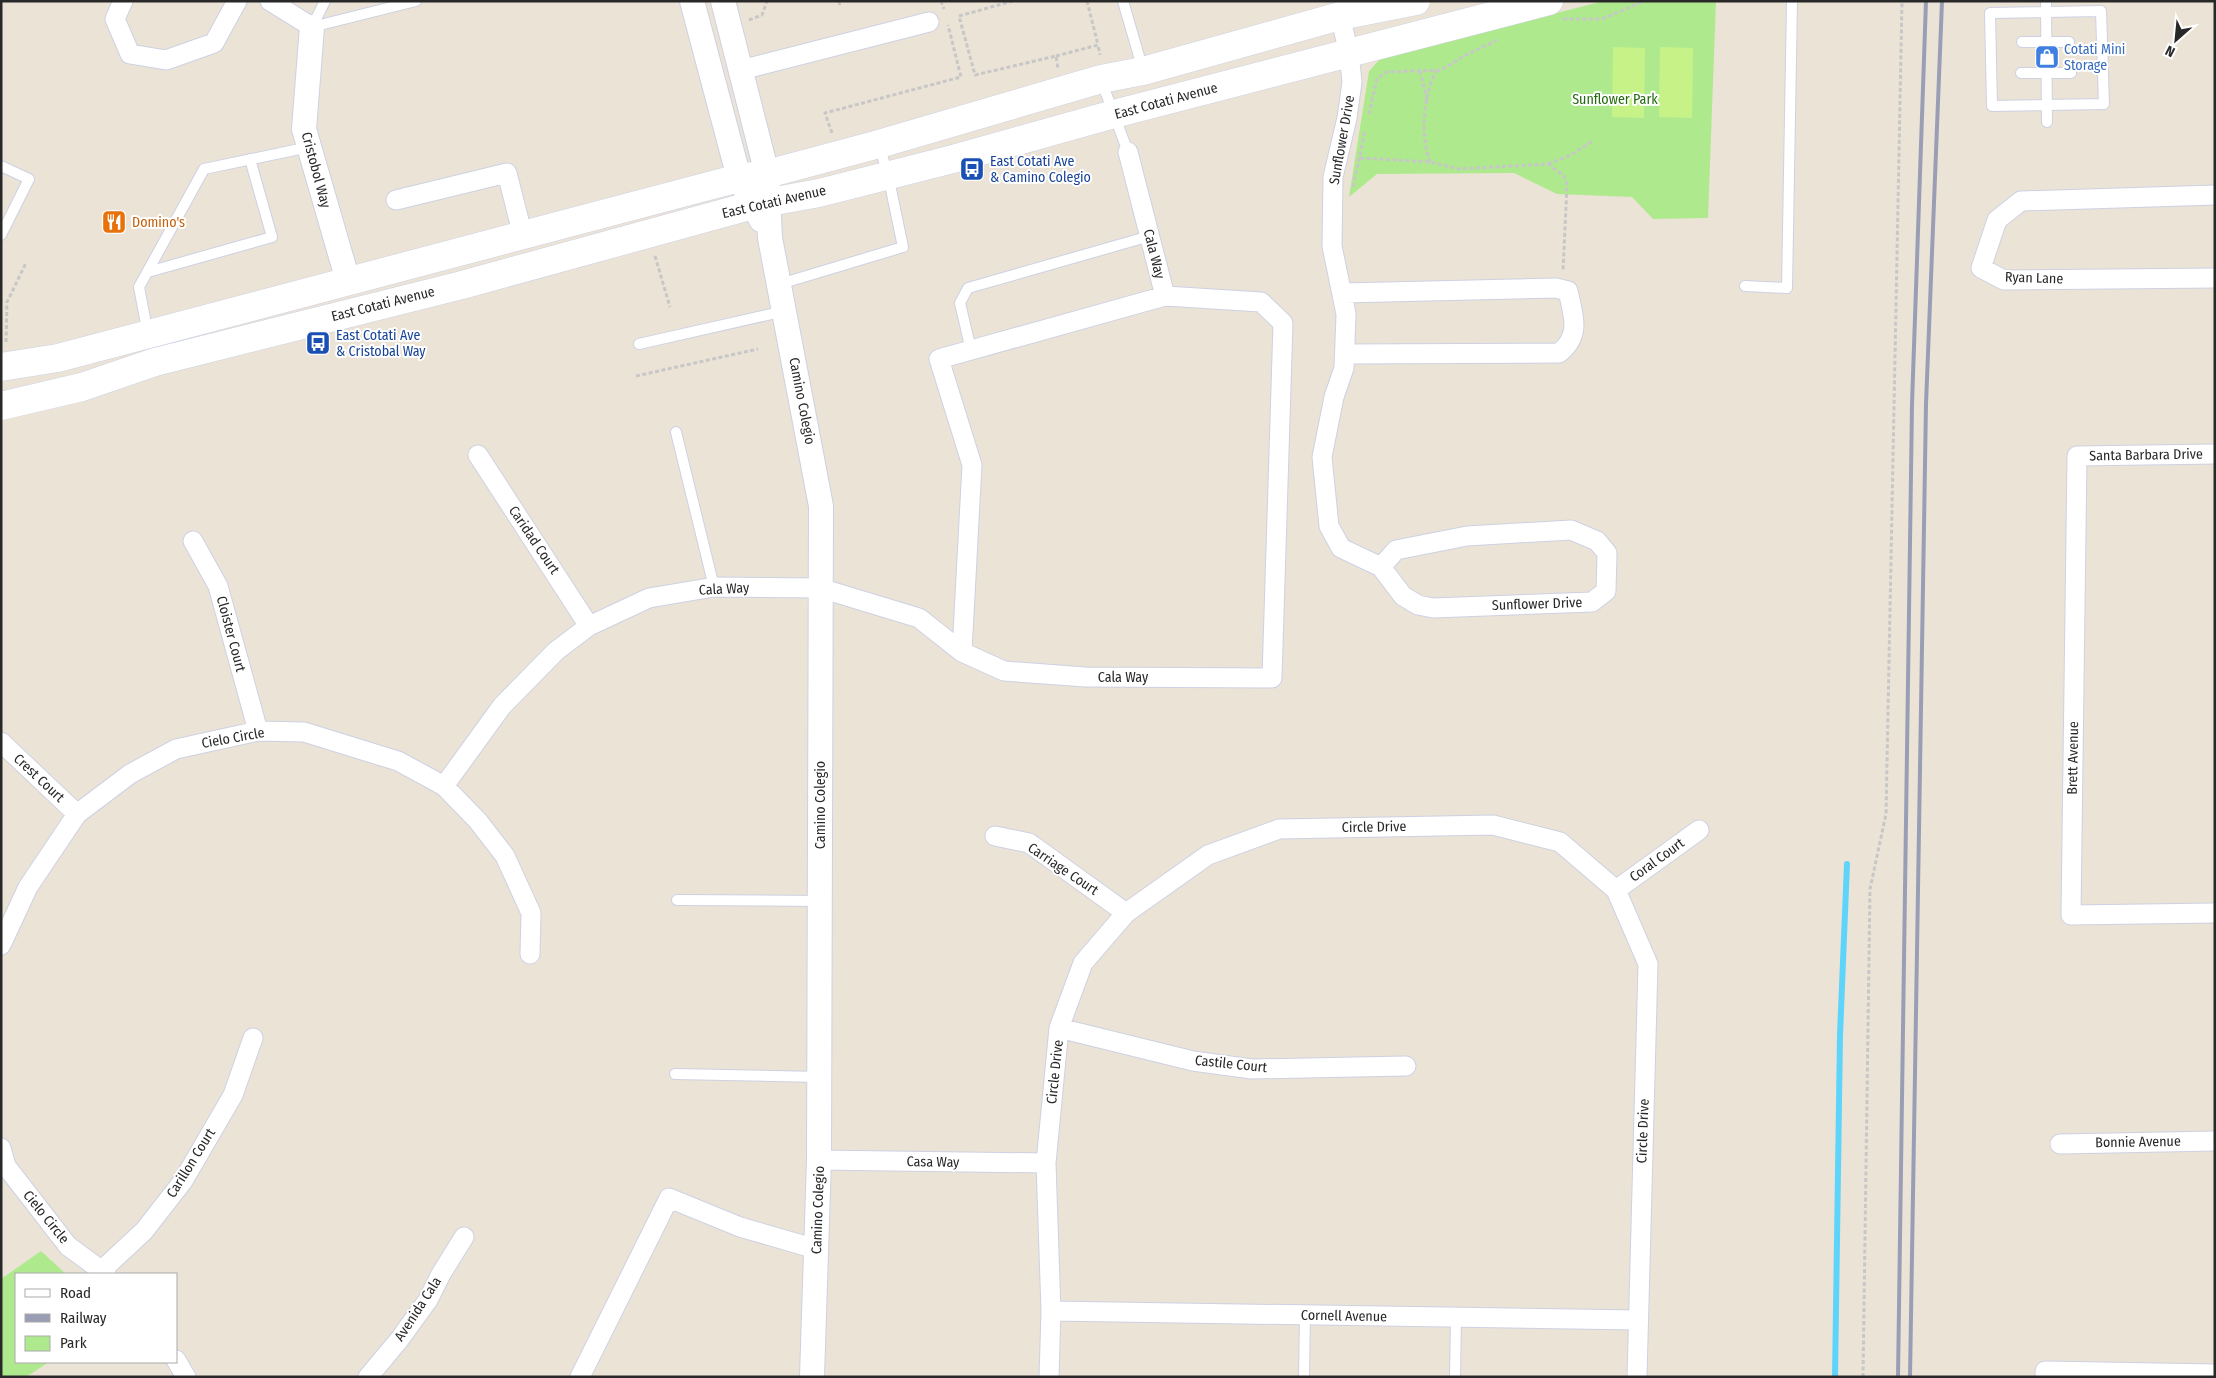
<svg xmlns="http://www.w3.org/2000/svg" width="2216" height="1378" font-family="'Fira Sans Condensed',sans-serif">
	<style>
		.green { fill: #aeea8d }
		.pitch { fill: #c7f288 }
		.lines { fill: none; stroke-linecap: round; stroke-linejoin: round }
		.stream { stroke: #5ed4fb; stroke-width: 6 }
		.service-casing { stroke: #cdd1e3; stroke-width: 12 }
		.minor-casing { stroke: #cdd1e3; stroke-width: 21 }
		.tertiary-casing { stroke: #cdd1e3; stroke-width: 26 }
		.secondary-casing { stroke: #cdd1e3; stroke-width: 29 }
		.path { stroke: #c7c7c7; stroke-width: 3; stroke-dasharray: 4 2.5; stroke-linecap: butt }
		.service { stroke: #fff; stroke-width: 10 }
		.minor { stroke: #fff; stroke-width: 19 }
		.tertiary { stroke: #fff; stroke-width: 24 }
		.secondary { stroke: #fff; stroke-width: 28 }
		.rail { stroke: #9a9eb5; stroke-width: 4 }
		.labels { text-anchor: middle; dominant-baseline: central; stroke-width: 4; stroke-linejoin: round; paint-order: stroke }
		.shop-label { font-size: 14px; fill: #366cbe; stroke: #fff; text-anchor: start }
		.park-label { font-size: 14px; fill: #266b12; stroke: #fff }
		.street-label { font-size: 14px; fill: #282828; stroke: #fff }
		.transit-label { font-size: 14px; fill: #164399; stroke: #fff; text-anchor: start }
		.food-label { font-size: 14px; fill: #c56008; stroke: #fff; text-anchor: start }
	</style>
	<rect width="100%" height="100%" fill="#ece3d7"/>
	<path class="green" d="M1604,1H1716L1708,218L1653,219L1632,197L1557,194L1514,173L1377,174L1349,197L1369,71L1382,57Z
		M41,1251L66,1274H16V1362H49L26,1377H1V1279Z"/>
	<path class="pitch" d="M1613,47L1645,48L1644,118L1612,117Z
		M1660,47L1693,48L1692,118L1659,117Z"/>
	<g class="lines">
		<path class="stream" d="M1835,1377L1840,1035L1847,864"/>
		<defs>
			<path id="service" d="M1123,1L1143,70
				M2046,1L2047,122
				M2101,11L2104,104L1992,106L1990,13Z
				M312,27L416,1
				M312,27L325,1
				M2022,42H2069
				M2021,73H2071
				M1101,80L1128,152
				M1,166L29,179L1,235
				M148,272L272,237L250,159
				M780,284L903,247L888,175L879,145
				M1745,286L1787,288L1792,1
				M148,334L139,287L204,169L309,147
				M639,344L785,311
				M971,350L960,303L968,288L1150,236
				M676,432L714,587
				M677,900L819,901
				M675,1074L820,1077
				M1304,1377L1305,1315
				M1455,1377L1456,1317"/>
			<path id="minor" d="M123,1L115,19L130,54L166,60L214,43L237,1
				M270,1L312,27
				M1340,16L1349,53L1352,82L1347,118L1333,177L1332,246L1346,314L1344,368L1334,397L1322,457L1329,526L1341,548L1381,567L1403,596L1418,605L1433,608L1592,602L1606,591L1607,553L1597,541L1571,530L1467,536L1396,550L1381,567
				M741,70L929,22
				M2215,195L2021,201L1997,220L1981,268L2004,280L2215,278
				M396,200L507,173L523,236
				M1343,293L1556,288L1568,291C1573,315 1582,335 1559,353L1345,354
				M2215,454L2077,456L2071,915L2215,913
				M478,455L589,626
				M193,541L218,586L258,731
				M962,652L972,465L939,359L1165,296
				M1,742L77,814
				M444,786L502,706L556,651L589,626L649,598L714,587L820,588L919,618L962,652L1004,671L1085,677L1272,678L1283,323L1261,302L1165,296L1128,152
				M995,836L1029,843L1126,913
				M1616,890L1699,830
				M1,945L28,887L77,814L130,774L176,749L258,731L304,732L398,761L444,786L478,821L505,856L531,913L530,954
				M1059,1028L1193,1061L1252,1069L1406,1066
				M2060,1144L2215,1141
				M1,1148L6,1166L68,1246L106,1274
				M819,1160L1046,1163
				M102,1270L144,1231L183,1181L233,1095L253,1038
				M1051,1311L1637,1320
				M176,1360L186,1377
				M368,1377L399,1340L428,1300L441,1274L464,1237
				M580,1377L669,1198L740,1227L816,1249
				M1049,1377L1051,1311L1046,1163L1059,1028L1083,963L1126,913L1208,855L1279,829L1493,825L1560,842L1616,890L1648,964L1637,1377
				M2045,1377V1371L2215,1374"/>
			<path id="tertiary" d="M692,1L739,178L761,220
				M723,1L767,174L770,238L821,506L819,1160L812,1377
				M312,27L304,129L348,281"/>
			<path id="secondary" d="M1,367L58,358L739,178L767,174L879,144L1101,79L1143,71L1340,16L1416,1
				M1,406L82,387L155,362L462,285L753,205L819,193L953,159L1114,114L1549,1"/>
		</defs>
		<use href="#service" class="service-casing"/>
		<use href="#minor" class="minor-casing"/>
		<use href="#tertiary" class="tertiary-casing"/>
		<use href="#secondary" class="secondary-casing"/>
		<path class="path" d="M839,1L840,6
			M941,1L944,9
			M1013,1L959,16L975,75L1056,56L1058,69
			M1087,1L1098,45
			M1563,19H1602L1644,1
			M749,20L762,15L767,1
			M1056,56L1098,45L1100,55
			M1420,71L1427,100
			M1369,114L1377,79L1386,72L1441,70L1466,55L1497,40
			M832,133L825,113L961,77L948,25
			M1360,158L1430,162L1459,169L1548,164L1564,176L1567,185L1563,271
			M1430,162C1420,135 1423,97 1436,71
			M1548,164L1571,155L1594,140
			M1353,187L1365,132
			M655,256L670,307
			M6,342L7,302L26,263
			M636,376L758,349
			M1863,1377L1870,889L1886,814L1902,1"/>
		<use href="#service" class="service"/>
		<use href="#minor" class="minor"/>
		<use href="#tertiary" class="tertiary"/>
		<use href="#secondary" class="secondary"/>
		<path class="rail" d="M1898,1377L1912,404L1926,1
			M1910,1377L1926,404L1942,1"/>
	</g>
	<defs>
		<symbol id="shop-square" viewBox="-11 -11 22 22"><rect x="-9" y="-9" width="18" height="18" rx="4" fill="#3f7fe0" stroke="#fff"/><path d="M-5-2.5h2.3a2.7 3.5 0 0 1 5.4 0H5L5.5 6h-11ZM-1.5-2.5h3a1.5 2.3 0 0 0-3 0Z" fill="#fff"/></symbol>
		<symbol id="bus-square" viewBox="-11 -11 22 22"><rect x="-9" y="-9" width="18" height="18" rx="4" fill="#1a4fb4" stroke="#fff"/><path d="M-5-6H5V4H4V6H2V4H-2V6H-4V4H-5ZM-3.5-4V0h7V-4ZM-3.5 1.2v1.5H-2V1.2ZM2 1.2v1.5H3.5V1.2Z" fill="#fff"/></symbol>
		<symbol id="restaurant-square" viewBox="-11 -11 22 22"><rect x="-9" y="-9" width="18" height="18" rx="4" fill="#e8710a" stroke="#fff"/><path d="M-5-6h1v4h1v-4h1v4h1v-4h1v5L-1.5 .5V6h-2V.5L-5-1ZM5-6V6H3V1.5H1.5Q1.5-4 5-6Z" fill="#fff"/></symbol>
	</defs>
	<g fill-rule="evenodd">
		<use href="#shop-square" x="2033" y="43" width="28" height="28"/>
		<use href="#bus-square" x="958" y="155" width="28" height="28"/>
		<use href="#restaurant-square" x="100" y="208" width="28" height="28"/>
		<use href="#bus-square" x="304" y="329" width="28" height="28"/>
	</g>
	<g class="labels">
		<g class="shop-label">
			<text x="2064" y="49">Cotati Mini<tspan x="2064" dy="16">Storage</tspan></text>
		</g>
		<g class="park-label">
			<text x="1615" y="99">Sunflower Park</text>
		</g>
		<g class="street-label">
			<text transform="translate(1166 101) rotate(-15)">East Cotati Avenue</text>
			<text transform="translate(1342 140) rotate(-80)">Sunflower Drive</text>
			<text transform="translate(316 170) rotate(75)">Cristobol Way</text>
			<text transform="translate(774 202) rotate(-13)">East Cotati Avenue</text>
			<text transform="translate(1154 254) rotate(76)">Cala Way</text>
			<text transform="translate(2034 278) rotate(2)">Ryan Lane</text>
			<text transform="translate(383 304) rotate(-14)">East Cotati Avenue</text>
			<text transform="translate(802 401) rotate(79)">Camino Colegio</text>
			<text transform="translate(2146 455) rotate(-1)">Santa Barbara Drive</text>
			<text transform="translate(534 540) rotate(56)">Caridad Court</text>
			<text transform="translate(724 589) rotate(-3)">Cala Way</text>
			<text transform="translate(1537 604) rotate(-2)">Sunflower Drive</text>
			<text transform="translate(231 634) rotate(75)">Cloister Court</text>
			<text x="1123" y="677">Cala Way</text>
			<text transform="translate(233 738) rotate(-10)">Cielo Circle</text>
			<text transform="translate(2073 758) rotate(-89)">Brett Avenue</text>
			<text transform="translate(39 778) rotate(43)">Crest Court</text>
			<text transform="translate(820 805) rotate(-90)">Camino Colegio</text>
			<text transform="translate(1374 827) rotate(-1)">Circle Drive</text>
			<text transform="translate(1657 860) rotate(-36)">Coral Court</text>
			<text transform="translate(1063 869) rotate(34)">Carriage Court</text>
			<text transform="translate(1231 1064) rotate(6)">Castile Court</text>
			<text transform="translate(1055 1072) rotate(-84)">Circle Drive</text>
			<text transform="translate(1643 1131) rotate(-88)">Circle Drive</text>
			<text transform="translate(2138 1142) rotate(-1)">Bonnie Avenue</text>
			<text transform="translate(933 1162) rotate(1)">Casa Way</text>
			<text transform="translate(191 1163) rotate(-58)">Carillon Court</text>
			<text transform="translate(818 1210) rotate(-88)">Camino Colegio</text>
			<text transform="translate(46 1217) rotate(51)">Cielo Circle</text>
			<text transform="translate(418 1309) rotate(-57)">Avenida Cala</text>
			<text transform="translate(1344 1316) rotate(1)">Cornell Avenue</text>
		</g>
		<g class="transit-label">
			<text x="990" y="161">East Cotati Ave<tspan x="990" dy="16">&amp; Camino Colegio</tspan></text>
			<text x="336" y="335">East Cotati Ave<tspan x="336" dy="16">&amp; Cristobal Way</tspan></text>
		</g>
		<g class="food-label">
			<text x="132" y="222">Domino's</text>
		</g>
	</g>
	<rect width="2216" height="1378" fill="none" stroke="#282828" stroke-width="5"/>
	<rect x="15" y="1273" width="162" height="90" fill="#ffffff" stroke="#a9a9a9"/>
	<rect x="25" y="1289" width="25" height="8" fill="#ffffff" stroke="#a9a9a9"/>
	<text x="60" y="1298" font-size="15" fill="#282828">Road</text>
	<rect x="25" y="1314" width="25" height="8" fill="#9a9eb5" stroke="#a9a9a9"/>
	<text x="60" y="1323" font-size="15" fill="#282828">Railway</text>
	<rect x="25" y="1336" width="25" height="15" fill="#aeea8d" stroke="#a9a9a9"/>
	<text x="60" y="1348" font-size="15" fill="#282828">Park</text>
	<g transform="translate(2176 40) rotate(207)" stroke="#ffffff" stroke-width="4" paint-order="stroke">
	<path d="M0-4L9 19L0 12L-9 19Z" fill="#282828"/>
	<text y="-8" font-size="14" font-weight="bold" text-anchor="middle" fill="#282828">N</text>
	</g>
</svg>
